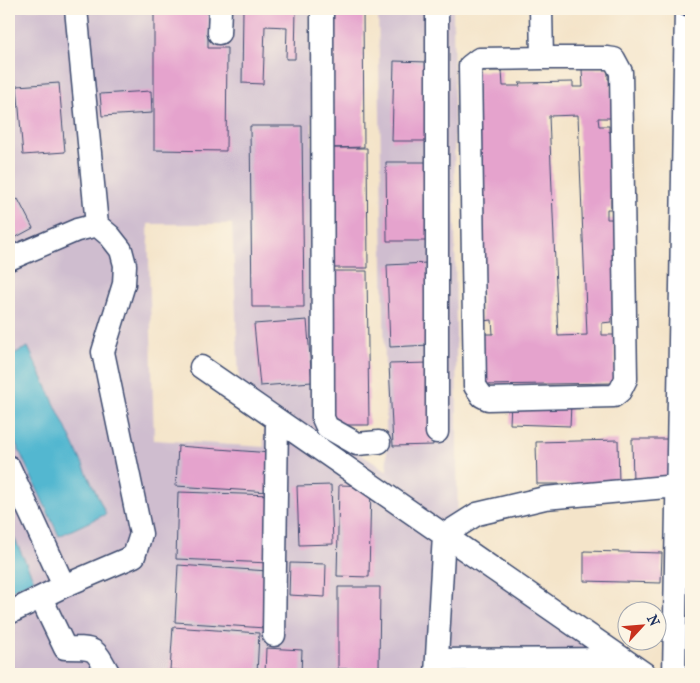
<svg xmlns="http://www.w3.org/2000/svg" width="700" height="683" font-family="'IM FELL French Canon',serif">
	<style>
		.industrial { fill: #cfbdcf; fill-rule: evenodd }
		.water { fill: #52b7d0; stroke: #367397 }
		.building { fill: #e5a3cd; fill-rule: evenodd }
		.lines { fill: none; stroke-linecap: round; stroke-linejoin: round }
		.minor-casing { stroke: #3c4a6e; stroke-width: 25 }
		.minor { stroke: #fff; stroke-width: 22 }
		.rail-casing { stroke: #1b2f5e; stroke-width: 5.5 }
		.rail { stroke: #fcf5e5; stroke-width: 4; stroke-dasharray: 11; stroke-linecap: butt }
	</style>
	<rect width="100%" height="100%" fill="#fcf5e5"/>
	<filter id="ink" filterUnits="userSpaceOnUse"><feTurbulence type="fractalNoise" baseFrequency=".02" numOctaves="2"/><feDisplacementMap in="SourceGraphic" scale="10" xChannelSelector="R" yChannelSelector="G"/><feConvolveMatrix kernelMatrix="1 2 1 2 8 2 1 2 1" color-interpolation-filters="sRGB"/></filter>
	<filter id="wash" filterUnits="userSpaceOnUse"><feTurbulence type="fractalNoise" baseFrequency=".0096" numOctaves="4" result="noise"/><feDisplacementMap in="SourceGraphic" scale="20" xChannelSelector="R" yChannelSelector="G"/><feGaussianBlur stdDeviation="1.12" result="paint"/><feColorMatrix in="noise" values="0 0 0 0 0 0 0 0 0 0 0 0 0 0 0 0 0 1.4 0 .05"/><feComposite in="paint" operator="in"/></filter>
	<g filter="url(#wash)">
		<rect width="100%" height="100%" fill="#f4e4c9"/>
		<path class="industrial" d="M9,9H310L317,427L387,471L378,9H453L458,553L637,674H9ZM148,224H232L240,403L264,421V447L154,440Z"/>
		<path class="water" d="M28,347L106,514L59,536L9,429V356Z
			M9,527L34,580L9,591Z"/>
		<g id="blocks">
			<path class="building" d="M154,9H208V48H227L226,151L154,150Z
				M243,9H296L295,59H286L287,27L265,26L263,84L242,83Z
				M329,9H363L364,147L330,148Z
				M394,61L428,62L426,141H392Z
				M582,69H608V79H611L614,118H598L599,126H609V132H612L613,199H611V209H607V219H619L614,317L611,318V322L602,323V335H614L615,383L483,385L482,334H493L492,320L482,321L476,71H502L503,86H520L519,83L573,82V87H583ZM578,115L587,335L558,336L549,116Z
				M59,83L65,152L23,155L17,86Z
				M151,91L152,113L102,116L100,94Z
				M250,126H302L304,307H252Z
				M325,148H367L368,268H326Z
				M386,162H429V241H387Z
				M18,199L33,228L9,241V204Z
				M427,263L430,345L390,347L387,265Z
				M328,271H367L369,425H329Z
				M307,320L312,382L260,386L254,324Z
				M429,363L433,445L393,446L389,364Z
				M511,402L571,404L570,426L510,424Z
				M632,439H669L670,482H633Z
				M618,440L619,484H537L536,442Z
				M178,446L271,453L269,492L176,486Z
				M331,485L333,544L299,545L297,486Z
				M339,485L371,486L369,577L337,576Z
				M178,492L273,495L270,563L176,559Z
				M584,551L662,553L661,583L584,581Z
				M290,563L326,564L325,597L289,595Z
				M178,565L268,571L265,628L175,622Z
				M338,587H380L379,669H338Z
				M173,627L259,633L257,674L170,670Z
				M266,648L302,650L301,674H265Z"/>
		</g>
	</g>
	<g filter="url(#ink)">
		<use href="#blocks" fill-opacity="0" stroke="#3c4a6e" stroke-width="1"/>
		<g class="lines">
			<defs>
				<path id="minor" d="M76,9L97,225
					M322,9L323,418L327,427L357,444L379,442
					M541,9L542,58
					M219,33L220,9
					M542,58H607L614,59L621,72L626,379L620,391L614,396L488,399L482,396L475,386L470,66L479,59Z
					M9,259L77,230L97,225L110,236L121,250L125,265L124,284L103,352L141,534L134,556L64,586
					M201,367L645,674
					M437,432V9
					M9,467L64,586L9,613
					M41,598L65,648C96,648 94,647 109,674
					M274,635L277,420
					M437,660L622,659
					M436,674L444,535L477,514L545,498L677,486
					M674,674L686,9"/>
			</defs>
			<use href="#minor" class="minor-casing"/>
			<use href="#minor" class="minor"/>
			<defs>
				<path id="rail" d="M670,9L691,15"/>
			</defs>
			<use href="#rail" class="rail-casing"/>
			<use href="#rail" class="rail"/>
		</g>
	</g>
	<rect width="700" height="683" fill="none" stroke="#fcf5e5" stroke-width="30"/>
	<g transform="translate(642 626) rotate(64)"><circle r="24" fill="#fcf5e5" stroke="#a2a6af"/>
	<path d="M0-4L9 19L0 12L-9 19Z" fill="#c8321e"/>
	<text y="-8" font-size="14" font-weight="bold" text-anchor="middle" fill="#1b2f5e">N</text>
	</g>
</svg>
